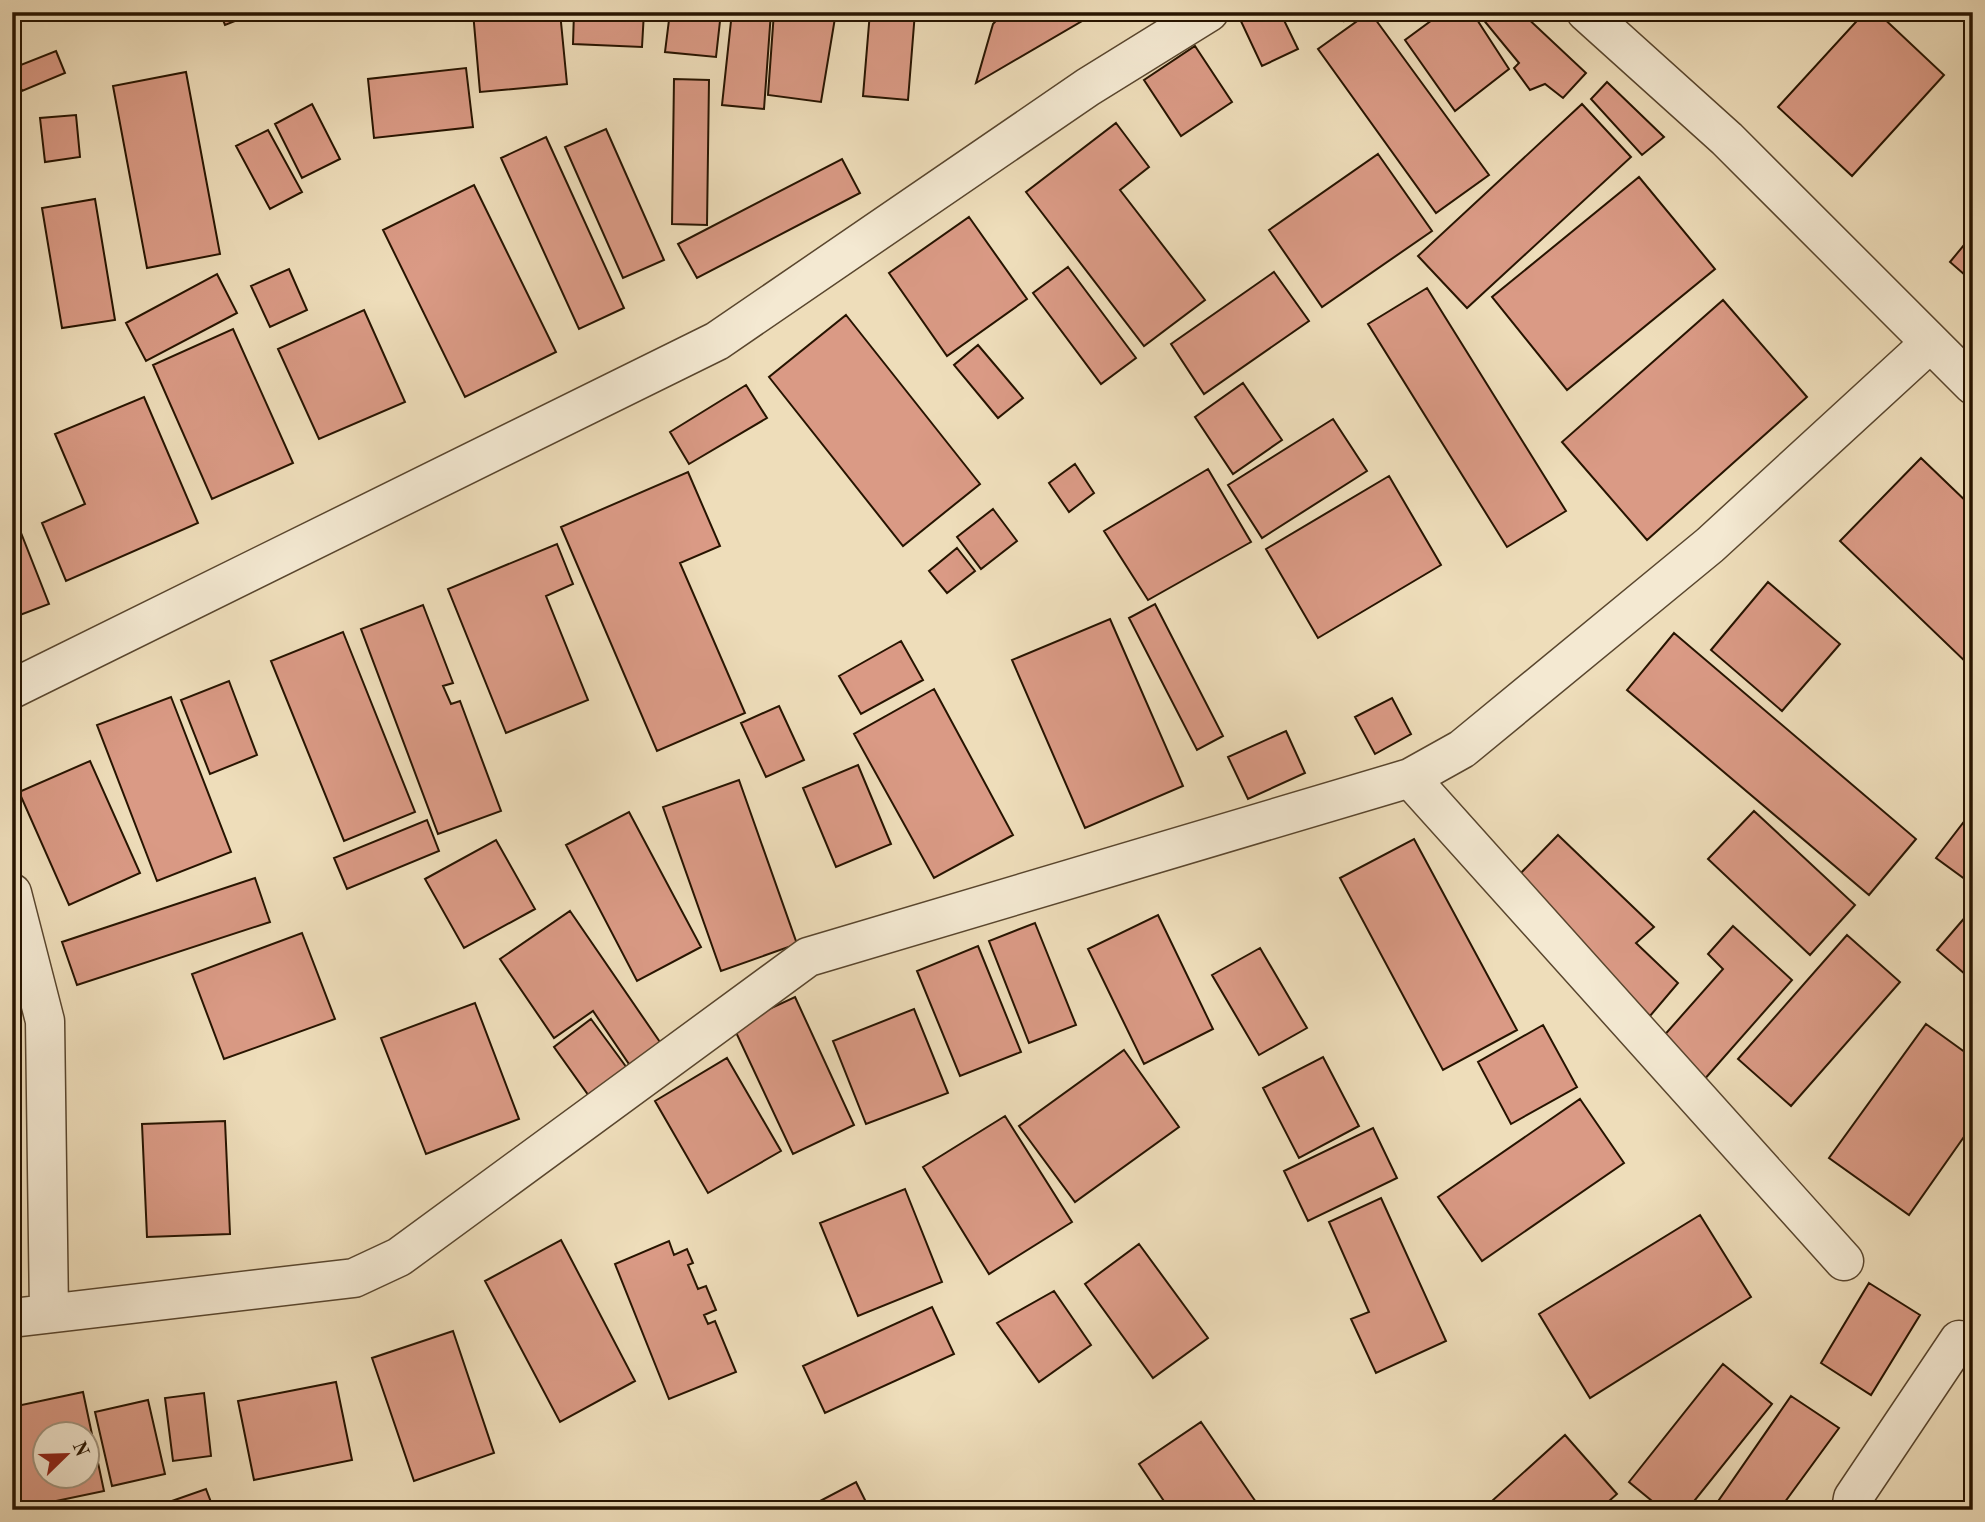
<svg xmlns="http://www.w3.org/2000/svg" width="1985" height="1522" font-family="'Old Standard TT',serif">
	<style>
		.building { fill: #da9a85; stroke: #271400; stroke-width: 2; fill-rule: evenodd }
		.lines { fill: none; stroke-linecap: round; stroke-linejoin: round }
		.minor-casing { stroke: #59462e; stroke-width: 41 }
		.minor { stroke: #f4e9d2; stroke-width: 38 }
	</style>
	<rect width="100%" height="100%" fill="#eeddba"/>
	<filter id="stains"><feTurbulence type="fractalNoise" baseFrequency=".00286" numOctaves="4"/><feColorMatrix values="0 0 0 0 .2 0 0 0 0 .09 0 0 0 0 .02 0 0 0 .5 -.17"/></filter>
	<radialGradient id="worn" r=".72"><stop offset=".6" stop-color="#630" stop-opacity="0"/><stop offset="1" stop-color="#630" stop-opacity=".3"/></radialGradient>
	<path class="building" d="M220,12H258L225,25Z
		M473,12H560L567,84L480,92Z
		M574,12H644L642,47L573,44Z
		M670,12H721L716,57L665,52Z
		M732,12H771L764,109L722,105Z
		M774,12H836L821,102L768,95Z
		M870,12H915L908,100L863,96Z
		M1004,12H1092L1094,14L976,83L993,24Z
		M1250,12H1280L1298,49L1262,66L1239,17Z
		M1338,12H1356L1344,21Z
		M1370,12L1489,175L1436,213L1318,49Z
		M1443,12H1472L1509,69L1455,111L1405,40Z
		M1477,12H1521L1586,73L1563,98L1545,84L1530,90L1514,68L1519,63Z
		M1865,12H1877L1944,75L1852,176L1778,107Z
		M1195,46L1232,102L1181,136L1144,80Z
		M56,51L65,73L22,91L13,68Z
		M466,68L473,127L374,138L368,79Z
		M186,72L220,254L147,268L113,86Z
		M674,79L709,80L707,225L672,224Z
		M1607,82L1664,137L1642,155L1591,99Z
		M312,104L340,159L302,178L275,124Z
		M1582,104L1631,157L1467,308L1418,256Z
		M76,115L80,157L45,162L40,118Z
		M1116,123L1149,167L1120,190L1205,300L1144,346L1026,192Z
		M606,129L664,260L623,278L565,147Z
		M268,130L302,192L270,209L236,146Z
		M546,137L624,308L579,329L501,158Z
		M1378,154L1432,231L1322,307L1269,230Z
		M842,159L860,193L697,278L678,244Z
		M1639,177L1715,269L1567,390L1492,297Z
		M474,185L556,352L465,397L383,230Z
		M95,199L115,320L62,328L42,208Z
		M969,217L1027,299L947,356L889,273Z
		M1973,234V282L1950,262Z
		M1068,267L1136,358L1101,384L1033,293Z
		M289,269L307,310L270,327L251,286Z
		M1274,272L1309,321L1204,394L1171,344Z
		M217,274L237,313L146,361L126,323Z
		M1427,288L1566,511L1507,547L1368,324Z
		M1723,300L1807,397L1647,540L1562,442Z
		M364,310L405,402L319,439L278,349Z
		M846,315L980,484L903,546L769,377Z
		M233,329L293,463L212,499L153,365Z
		M978,345L1023,398L998,418L954,365Z
		M1243,383L1282,440L1233,474L1195,417Z
		M746,385L767,418L689,464L670,432Z
		M144,397L198,523L66,581L42,523L85,504L55,434Z
		M1333,419L1367,471L1262,538L1228,485Z
		M1921,458L1973,508V669L1840,541Z
		M1075,464L1094,493L1069,512L1049,483Z
		M1208,469L1251,542L1148,600L1104,531Z
		M688,472L720,546L680,563L745,713L657,751L561,527Z
		M1389,476L1441,565L1318,638L1266,549Z
		M993,509L1017,541L981,569L957,537Z
		M12,510L49,604L12,618Z
		M557,544L573,584L546,596L588,700L506,733L448,589Z
		M957,548L975,571L947,593L929,571Z
		M1768,582L1840,644L1782,711L1711,650Z
		M1155,604L1223,736L1197,750L1129,618Z
		M423,605L453,683L443,686L451,704L460,701L501,811L438,834L361,629Z
		M1110,619L1183,786L1085,828L1012,660Z
		M343,632L415,812L344,841L271,661Z
		M1674,633L1916,839L1869,895L1627,690Z
		M901,641L923,680L861,714L839,676Z
		M229,681L257,755L210,774L181,700Z
		M934,689L1013,835L934,878L854,734Z
		M171,697L231,852L157,881L97,725Z
		M1392,698L1411,734L1375,754L1355,717Z
		M779,706L804,760L766,777L741,723Z
		M1286,731L1305,773L1248,799L1228,757Z
		M90,761L140,873L69,905L19,792Z
		M858,765L891,844L836,867L803,788Z
		M739,780L797,944L721,971L663,807Z
		M1973,810V885L1936,858Z
		M1754,811L1855,905L1810,955L1708,859Z
		M629,812L701,947L637,981L566,845Z
		M427,820L439,851L347,889L334,858Z
		M1558,835L1654,927L1636,943L1678,983L1650,1016L1516,878Z
		M1414,839L1517,1030L1443,1070L1340,878Z
		M496,840L535,909L464,948L425,879Z
		M255,878L270,922L77,985L62,942Z
		M1973,908V981L1937,950Z
		M570,911L662,1045L631,1067L593,1011L554,1038L500,959Z
		M1158,915L1213,1029L1144,1064L1088,949Z
		M1035,923L1076,1025L1029,1043L989,941Z
		M1733,926L1792,980L1703,1081L1661,1039L1723,969L1708,954Z
		M302,933L335,1019L224,1059L192,974Z
		M1847,935L1900,982L1791,1106L1738,1059Z
		M978,946L1021,1052L960,1076L917,971Z
		M1260,948L1307,1028L1259,1055L1212,975Z
		M795,997L854,1125L793,1154L733,1026Z
		M475,1003L519,1119L426,1154L381,1038Z
		M914,1009L948,1093L866,1124L833,1041Z
		M591,1019L627,1068L589,1096L554,1047Z
		M1926,1024L1973,1058V1124L1909,1215L1829,1158Z
		M1543,1025L1577,1087L1511,1124L1478,1062Z
		M1124,1050L1179,1127L1075,1202L1019,1126Z
		M1323,1057L1359,1126L1299,1158L1263,1088Z
		M727,1058L781,1151L708,1193L655,1101Z
		M1580,1099L1624,1163L1482,1261L1438,1197Z
		M1005,1116L1072,1222L989,1274L923,1167Z
		M225,1121L230,1234L147,1237L142,1124Z
		M1373,1128L1397,1178L1308,1221L1284,1171Z
		M905,1189L942,1282L858,1316L820,1223Z
		M1381,1198L1446,1341L1376,1373L1351,1319L1369,1312L1329,1222Z
		M1700,1215L1751,1297L1590,1398L1539,1314Z
		M561,1240L635,1381L560,1422L485,1281Z
		M669,1241L674,1255L687,1249L693,1263L688,1265L698,1289L706,1286L716,1310L704,1315L708,1324L715,1321L736,1372L669,1399L615,1264Z
		M1139,1244L1208,1338L1153,1378L1085,1284Z
		M1869,1283L1920,1315L1871,1395L1821,1363Z
		M1054,1291L1091,1345L1039,1382L997,1323Z
		M932,1307L954,1354L825,1413L803,1366Z
		M453,1331L494,1453L414,1481L372,1358Z
		M1723,1364L1772,1404L1687,1510H1663L1629,1482Z
		M336,1382L352,1460L254,1480L238,1401Z
		M83,1392L104,1491L13,1510L12,1407ZM46,1434H88V1476H46Z
		M204,1393L211,1456L173,1461L165,1398Z
		M1791,1396L1839,1428L1779,1510H1712Z
		M148,1400L165,1474L112,1486L95,1412Z
		M1201,1422L1258,1505L1252,1510H1170L1139,1464Z
		M1565,1435L1617,1494L1599,1510H1482Z
		M856,1482L870,1510H803Z
		M206,1489L214,1510H146Z"/>
	<g class="lines">
		<defs>
			<path id="minor" d="M1586,12L1727,139L1973,385
				M12,689L717,341L1088,87L1209,12
				M1410,778L1844,1261
				M12,893L45,1021L49,1313
				M12,1318L354,1278L399,1257L808,957L1410,778L1462,749L1710,545L1930,343
				M1851,1510L1853,1498L1959,1340"/>
		</defs>
		<use href="#minor" class="minor-casing"/>
		<use href="#minor" class="minor"/>
	</g>
	<rect width="1985" height="1522" fill="none" stroke="#eeddba" stroke-width="42"/>
	<rect x="14" y="14" width="1957" height="1494" fill="none" stroke="#271400" stroke-width="3.5"/>
	<rect x="21" y="21" width="1943" height="1480" fill="none" stroke="#271400" stroke-width="2"/>
	<g transform="translate(66 1455) rotate(67)"><circle r="33" fill="#f4e9d2" stroke="#a2947e" stroke-width="2"/>
	<path d="M0-5L12 26L0 18L-12 26Z" fill="#8f2418"/>
	<text y="-10" font-size="19" font-weight="bold" text-anchor="middle" fill="#271400">N</text>
	</g>
	<rect width="100%" height="100%" filter="url(#stains)"/>
	<rect width="100%" height="100%" fill="url(#worn)"/>
</svg>
